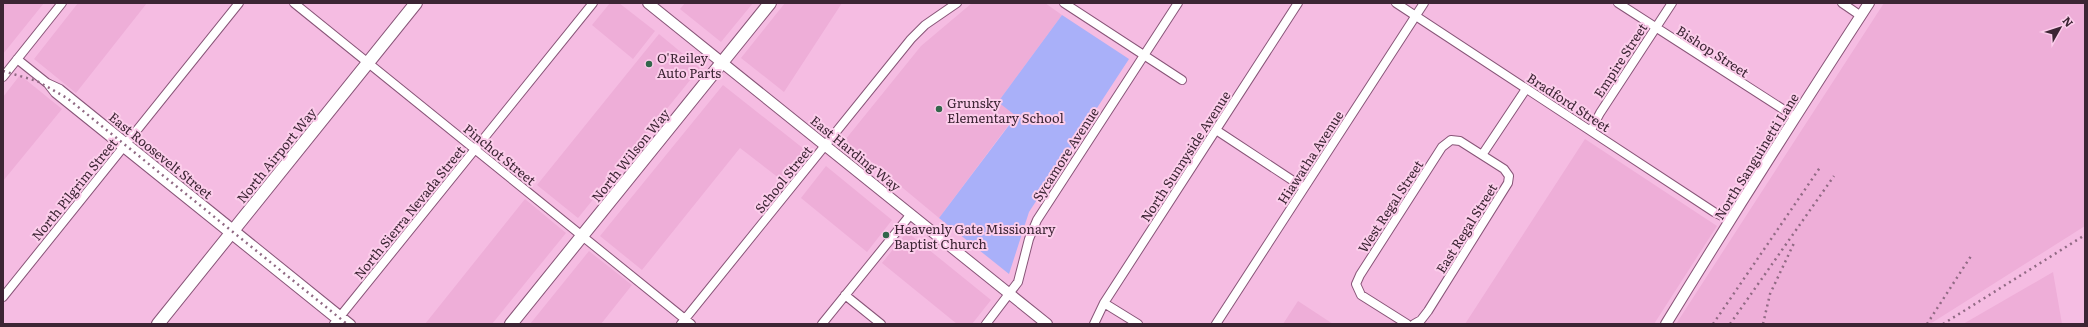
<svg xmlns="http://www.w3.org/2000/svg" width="2088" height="327" font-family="Literata,serif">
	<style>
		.built { fill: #eeaed8 }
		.green { fill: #a9b0f9 }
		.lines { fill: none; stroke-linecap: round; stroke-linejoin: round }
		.minor-casing { stroke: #885578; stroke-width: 10 }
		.tertiary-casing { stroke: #885578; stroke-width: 12 }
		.secondary-casing { stroke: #885578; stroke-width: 14 }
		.minor { stroke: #fff; stroke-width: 8 }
		.tertiary { stroke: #fff; stroke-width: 10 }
		.secondary { stroke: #fff; stroke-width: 12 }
		.rail { stroke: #916a84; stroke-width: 2.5; stroke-dasharray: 2 4; stroke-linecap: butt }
		.poi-dot { fill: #32664b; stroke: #fccdeb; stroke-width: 1.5 }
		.labels { text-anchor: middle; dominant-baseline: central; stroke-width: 4; stroke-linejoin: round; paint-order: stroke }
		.street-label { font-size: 13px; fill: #3c2534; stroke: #fccdeb }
		.poi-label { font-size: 13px; fill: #3c2534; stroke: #fccdeb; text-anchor: start }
	</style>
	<rect width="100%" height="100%" fill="#f5bce2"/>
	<path class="built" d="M3,3H44L3,54Z
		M78,3H147L76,93L34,59Z
		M610,3H619L655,31L633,59L592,25Z
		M685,3H753L721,42L680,9Z
		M785,3H842L784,92L741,58Z
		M972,3H1045L1062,15L998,102L1016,115L939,218L845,140L921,46Z
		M1884,3H2085V226L1930,324H1676Z
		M659,34L700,68L578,218L537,185Z
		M20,75L62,109L3,181V97Z
		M723,85L809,153L784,182L740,148L642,270L600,236Z
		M1585,139L1717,226L1654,324H1465Z
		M826,166L892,220L867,252L801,198Z
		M525,199L566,233L492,324H425Z
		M907,232L991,300L972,324H957L882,263Z
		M589,251L632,285L601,324H530Z
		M2053,272L2062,324H1963Z
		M1298,301L1333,324H1283Z"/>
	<path class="green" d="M1062,15L1129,59L1029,212L1009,274L939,218L1016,116L998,102Z"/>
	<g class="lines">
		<defs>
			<path id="minor" d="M294,3L691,324
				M1064,3L1182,80
				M1396,3L1714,212L1730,220
				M1618,3L1795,117
				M1842,3L1861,16
				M17,59L47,83L60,89L351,324
				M3,77L62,3
				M48,84L55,93L342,324
				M1216,130L1304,188
				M1591,130L1600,113L1672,3
				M1482,155L1526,89
				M845,295L881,324
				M3,297L239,3
				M1104,303L1138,324
				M334,324L593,3
				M681,324L911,39L925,25L957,3
				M822,324L911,214
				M986,324L1018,282L1029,239L1037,220L1178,3
				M1094,324L1104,303L1298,3
				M1216,324L1424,3
				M1407,324L1361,295L1356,284L1360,275L1442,147L1451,140L1460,141L1504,169L1509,176L1508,183L1428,311L1421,320L1414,324"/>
			<path id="tertiary" d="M648,3L1047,324
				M1666,324C1732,216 1800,109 1869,3"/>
			<path id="secondary" d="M158,324L416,3
				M511,324L770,3"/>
		</defs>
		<use href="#minor" class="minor-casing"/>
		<use href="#tertiary" class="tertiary-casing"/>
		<use href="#secondary" class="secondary-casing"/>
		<use href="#minor" class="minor"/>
		<use href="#tertiary" class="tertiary"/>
		<use href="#secondary" class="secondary"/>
		<path class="rail" d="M3,71L37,81L67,98L347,324
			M1713,324L1821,166
			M1730,324L1834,176
			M1763,324L1770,294L1795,241
			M1927,324L1971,256
			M1943,324L2085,235"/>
	</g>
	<g class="poi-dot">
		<circle cx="649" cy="64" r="4"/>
		<circle cx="939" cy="109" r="4"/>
		<circle cx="886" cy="235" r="4"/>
	</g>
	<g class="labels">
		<g class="street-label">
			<text transform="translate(1713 51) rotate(33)">Bishop Street</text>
			<text transform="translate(1620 60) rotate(-57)">Empire Street</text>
			<text transform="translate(1569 102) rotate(33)">Bradford Street</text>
			<text transform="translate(856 153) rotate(39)">East Harding Way</text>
			<text transform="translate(500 154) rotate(39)">Pinchot Street</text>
			<text transform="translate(1065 154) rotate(-57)">Sycamore Avenue</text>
			<text transform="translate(161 155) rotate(39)">East Roosevelt Street</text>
			<text transform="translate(276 155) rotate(-51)">North Airport Way</text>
			<text transform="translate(630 155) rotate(-51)">North Wilson Way</text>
			<text transform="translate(1185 156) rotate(-57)">North Sunnyside Avenue</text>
			<text transform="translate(1756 156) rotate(-58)">North Sanguinetti Lane</text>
			<text transform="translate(1310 157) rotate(-57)">Hiawatha Avenue</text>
			<text transform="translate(783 179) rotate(-51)">School Street</text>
			<text transform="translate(74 189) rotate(-51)">North Pilgrim Street</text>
			<text transform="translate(1390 206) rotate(-57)">West Regal Street</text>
			<text transform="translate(409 212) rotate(-51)">North Sierra Nevada Street</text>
			<text transform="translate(1466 228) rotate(-58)">East Regal Street</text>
		</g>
		<g class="poi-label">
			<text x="657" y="57">O'Reiley<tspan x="657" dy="15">Auto Parts</tspan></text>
			<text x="947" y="102">Grunsky<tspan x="947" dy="15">Elementary School</tspan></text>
			<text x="894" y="228">Heavenly Gate Missionary<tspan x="894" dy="15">Baptist Church</tspan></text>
		</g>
	</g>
	<rect width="2088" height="327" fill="none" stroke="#3c2534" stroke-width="8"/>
	<g transform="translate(2060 28) rotate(51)" stroke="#fccdeb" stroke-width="3" paint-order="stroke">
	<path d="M0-3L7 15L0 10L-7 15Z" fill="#3c2534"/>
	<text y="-6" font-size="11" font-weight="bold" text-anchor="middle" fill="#3c2534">N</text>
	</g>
</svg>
